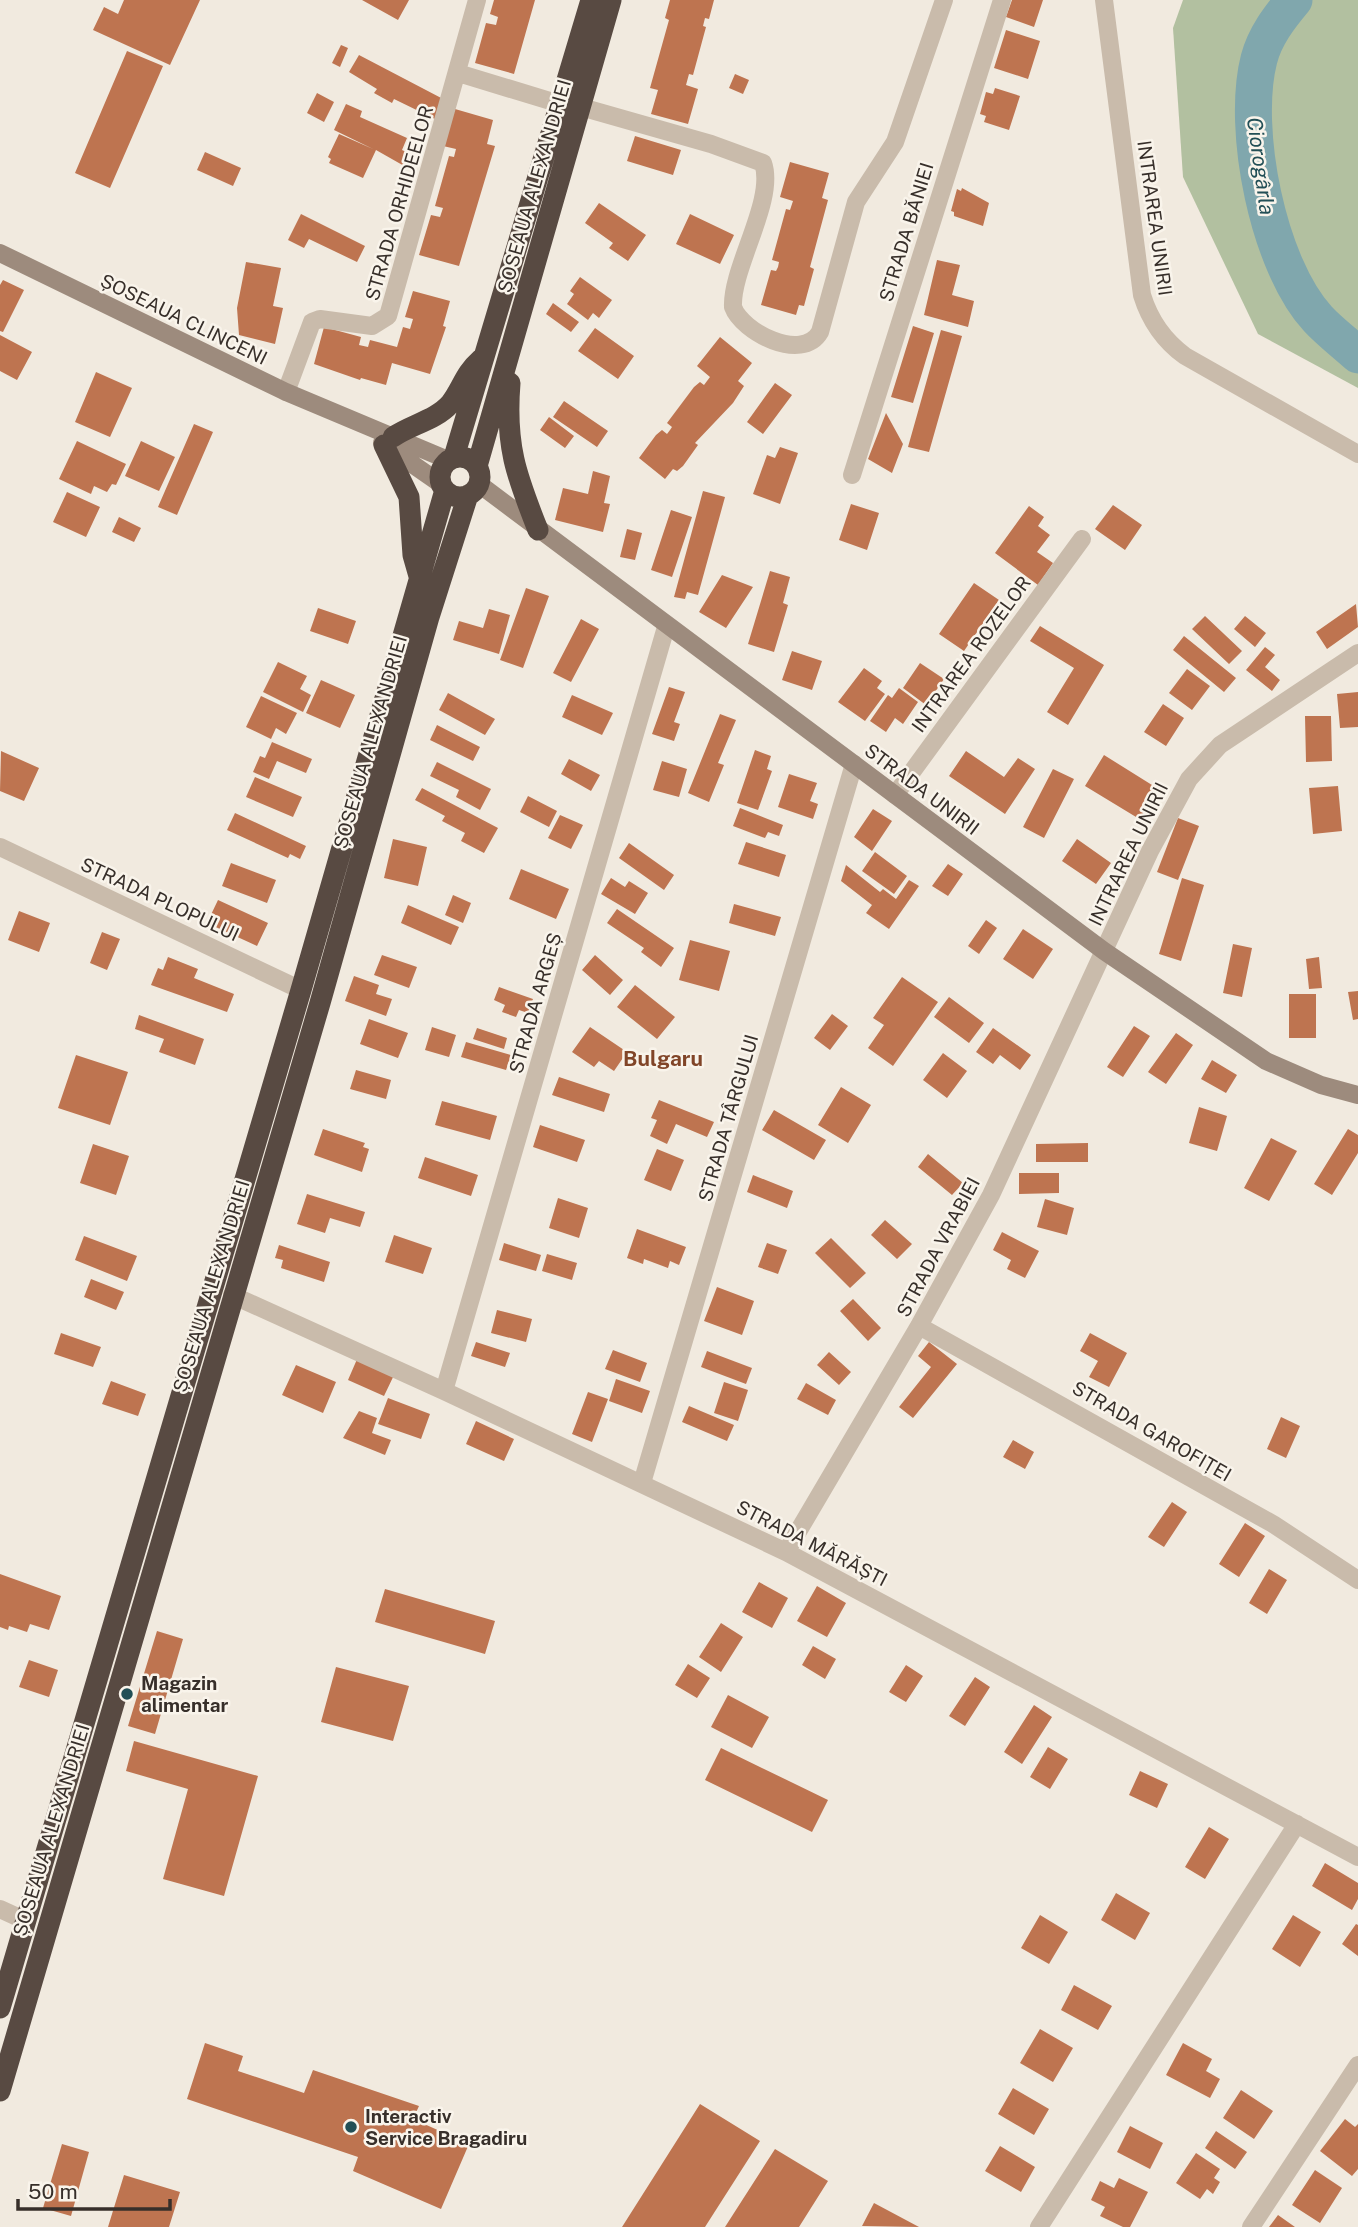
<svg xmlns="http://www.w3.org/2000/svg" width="1358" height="2227" font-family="'Public Sans',sans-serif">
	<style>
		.green { fill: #b2c0a0 }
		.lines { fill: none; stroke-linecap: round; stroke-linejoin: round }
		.river { stroke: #80a7ad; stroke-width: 37 }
		.building { fill: #be7450 }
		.street { stroke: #c9bbab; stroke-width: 18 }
		.secondary { stroke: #9d8b7d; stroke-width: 18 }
		.highway { stroke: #584a42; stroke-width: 21 }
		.poi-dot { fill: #224f56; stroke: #f9f4eb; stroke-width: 2.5 }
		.labels { text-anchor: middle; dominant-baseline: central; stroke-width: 5; stroke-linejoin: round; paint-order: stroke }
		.street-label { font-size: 19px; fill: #372f2a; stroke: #f9f4eb }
		.poi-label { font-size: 19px; font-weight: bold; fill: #372f2a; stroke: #f9f4eb; text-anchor: start }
		.water-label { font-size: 21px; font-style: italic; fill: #224f56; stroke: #f9f4eb }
		.neighbourhood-label { font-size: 21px; font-weight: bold; fill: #814528; stroke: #f9f4eb }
	</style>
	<rect width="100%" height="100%" fill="#f1eadf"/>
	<path class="green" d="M1183,0H1358V388L1258,334L1183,177L1173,28Z"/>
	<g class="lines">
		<path class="river" d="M1294,0C1279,18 1265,36 1259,59C1241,129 1268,265 1318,319C1330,332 1345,343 1358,355"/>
	</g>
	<path class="building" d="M124,0H200L170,65L93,30L104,7L118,14Z
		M362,0H409L398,20Z
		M494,0H535L514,74L475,63L486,23L496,25L498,17L490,14Z
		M670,0H714L709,19L705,18L703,26L706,27L693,75L689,74L686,85L698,89L688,124L651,114L658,90L650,88L669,20L665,18Z
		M1012,0H1043L1034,27L1006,17Z
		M1006,30L1040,41L1028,79L994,68Z
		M341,45L348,48L340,67L332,63Z
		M127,51L163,66L110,188L75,173Z
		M359,55L445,100L435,119L394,99L392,103L374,93L377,89L349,72Z
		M735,74L749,80L743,94L729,88Z
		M995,88L1020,96L1009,130L984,122L986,116L980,114L986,92L993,94Z
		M317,93L334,102L324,122L307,113Z
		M346,104L362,111L360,117L407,138L402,150L419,158L413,171L376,150L363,178L329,163L331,159L328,157L339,134L373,149L334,130Z
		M455,109L493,120L487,144L495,146L459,266L419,255L431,215L440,217L443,208L435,206L449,156L454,157L456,149L443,146Z
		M635,136L681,150L673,175L627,161Z
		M205,152L241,168L233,186L197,170Z
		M790,162L829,173L822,198L828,200L810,267L814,269L804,306L799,305L796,315L761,305L771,270L776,271L778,267L779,262L772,260L786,209L790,210L793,201L780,197Z
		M962,188L989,203L983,226L954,216V212L951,211L957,189L961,191Z
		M599,203L646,235L628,261L609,248L613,243L585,223Z
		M301,214L365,246L357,262L309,239L304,248L288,240Z
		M690,214L734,235L720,264L676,244Z
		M937,260L960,265L952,295L974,301L968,327L924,315Z
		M246,262L281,268L273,306L283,308L275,344L239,335L237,308Z
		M580,277L612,300L599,318L593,313L588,320L567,304L574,294L570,291Z
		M3,280L24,290L3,332L0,331V285Z
		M413,291L450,301L443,326L446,327L430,374L392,363L386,385L361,378L360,380L314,364L324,327L361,337L359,345L368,347L370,340L397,347L403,327L410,329L413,319L405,317Z
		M553,303L579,322L571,332L546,314Z
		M913,326L934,333L913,403L891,397Z
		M595,328L634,356L618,379L578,351Z
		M941,330L962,336L929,452L908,447Z
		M0,335L32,352L17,380L0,371Z
		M720,337L752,363L738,381L744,386L733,403L695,443L698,445L683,466L677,471L673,469L665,479L639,458L656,435L662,430L667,434L670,430L672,427L667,423L694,387L700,382L704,385L710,377L697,366Z
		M96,372L132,388L110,437L75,422Z
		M775,383L792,395L763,434L747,422Z
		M564,401L608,431L597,447L553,417Z
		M886,413L903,444L892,473L868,459Z
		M549,417L574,436L565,448L540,430Z
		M194,424L213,432L177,515L158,507Z
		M77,441L126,464L116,485L112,484L107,492L94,486L91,494L59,479Z
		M141,441L175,457L159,491L125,476Z
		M780,447L798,453L780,504L753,494L767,455L775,458Z
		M593,471L610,476L604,503L610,504L603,532L555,520L563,488L588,494Z
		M703,491L725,497L698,595L687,592L685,599L674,597Z
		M67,492L100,507L86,537L53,522Z
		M851,504L879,513L867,550L839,540Z
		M1113,505L1142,525L1125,550L1095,529Z
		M1029,506L1044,517L1038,526L1050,535L1037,552L1053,563L1038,585L995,553Z
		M671,510L692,517L672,577L651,570Z
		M119,517L141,528L134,542L112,532Z
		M627,529L642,533L635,560L620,557Z
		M770,571L790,577L783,603L788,605L774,652L748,644Z
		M722,575L753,587L726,628L699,612Z
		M974,583L999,600L964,651L939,634Z
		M526,588L549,596L523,668L500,660Z
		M1356,604L1358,627L1327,649L1316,632Z
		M318,608L356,621L348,644L310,631Z
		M489,609L510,615L499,654L453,640L459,621L483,628Z
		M1205,616L1242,651L1229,664L1192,629Z
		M1245,616L1266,633L1255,647L1234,629Z
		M581,619L599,629L571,682L553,673Z
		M1040,626L1104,665L1068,725L1047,712L1074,668L1030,641Z
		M1184,636L1236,678L1224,692L1173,650Z
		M1265,647L1275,655L1265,667L1280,680L1272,691L1246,670Z
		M792,651L822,661L812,690L782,680Z
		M278,662L307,676L300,689L311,695L303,712L263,692Z
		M920,663L944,679L926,705L903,688Z
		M864,668L882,681L877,688L885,694L865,721L838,702Z
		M1187,669L1210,686L1192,710L1169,693Z
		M321,680L355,695L340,728L306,713Z
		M669,687L685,692L674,722L680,724L674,741L652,734Z
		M899,688L918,702L903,724L895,718L886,732L870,721L888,695L892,698Z
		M1358,692V727L1340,728L1337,694Z
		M448,693L495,719L485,735L439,710Z
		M572,695L613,713L602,735L562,717Z
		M261,696L297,713L286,734L276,728L271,739L246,727Z
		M1163,704L1184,718L1166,746L1144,732Z
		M720,714L736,720L718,763L724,765L709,802L688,793Z
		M1305,716H1331L1332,761L1306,762Z
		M437,725L480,747L473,761L430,740Z
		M272,742L312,759L306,773L277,761L269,779L253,772L260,756L265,758Z
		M755,750L771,756L767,769L772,771L758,810L737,803Z
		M1,751L39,768L24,801L0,791Z
		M966,751L1004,777L1018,758L1035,769L1005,814L949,776Z
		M1104,755L1160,790L1141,820L1085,786Z
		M569,759L600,775L591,791L561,774Z
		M662,761L687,769L679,797L653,790Z
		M437,762L491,789L480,810L456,797L459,790L430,776Z
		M1053,769L1074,779L1044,838L1023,827Z
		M789,774L817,783L810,801L818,804L813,819L778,807Z
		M255,777L302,797L293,817L246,797Z
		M1338,786L1342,831L1313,834L1309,788Z
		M422,788L498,828L484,853L461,841L465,833L442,821L445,816L415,800Z
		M528,796L557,811L549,827L520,812Z
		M740,808L783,825L779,836L768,832L765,838L733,826Z
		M873,809L892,821L872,851L854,837Z
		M235,813L306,846L300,859L290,854L288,858L227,830Z
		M560,815L583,825L571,849L548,838Z
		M1178,818L1199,826L1178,880L1157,872Z
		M393,839L427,847L418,886L384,878Z
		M1077,839L1111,863L1096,884L1062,861Z
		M746,842L786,855L779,877L738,864Z
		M629,843L674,875L664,890L619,858Z
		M875,852L907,876L894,894L862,871Z
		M231,863L276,880L267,903L222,886Z
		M948,864L963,874L948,896L932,886Z
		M846,865L880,892L883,889L896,899L909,880L919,886L889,929L866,913L872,905L841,881Z
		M521,869L569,889L556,919L509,899Z
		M611,878L625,887L629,881L648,893L635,914L601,894Z
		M1182,878L1204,885L1181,961L1159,954Z
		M453,895L471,903L463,923L445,915Z
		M218,900L268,923L257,946L207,923Z
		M734,904L781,917L775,936L729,923Z
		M408,905L459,927L451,945L401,923Z
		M617,909L674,948L661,967L641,952L644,948L607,923Z
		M19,911L50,923L39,952L8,940Z
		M986,920L997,928L979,954L968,946Z
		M1023,929L1053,949L1033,979L1003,959Z
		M102,932L120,939L107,970L90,963Z
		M690,940L730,951L719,991L679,980Z
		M1233,944L1252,948L1242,997L1223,993Z
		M382,955L417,967L409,988L374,975Z
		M595,955L623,980L610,995L582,970Z
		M168,957L198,969L194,978L234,994L227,1012L151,985L158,968L163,970Z
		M1319,957L1322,988L1309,989L1306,959Z
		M354,976L379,985L376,994L392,999L386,1016L345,1001Z
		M902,977L938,1002L893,1066L868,1048L884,1025L873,1018Z
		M635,985L675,1017L657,1039L617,1007Z
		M499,987L533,999L528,1013L519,1010L516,1017L502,1012L505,1005L494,1000Z
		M1358,991V1019L1353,1020L1348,992Z
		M1289,994H1316V1038H1289Z
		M949,997L984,1023L969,1043L934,1017Z
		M832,1014L848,1026L830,1050L814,1038Z
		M139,1015L204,1039L195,1065L159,1052L164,1039L135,1029Z
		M369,1019L408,1033L398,1058L360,1044Z
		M1134,1026L1150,1036L1123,1077L1107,1067Z
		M432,1027L456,1035L449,1057L425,1050Z
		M590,1027L627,1052L614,1071L599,1061L594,1067L572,1052Z
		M477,1028L507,1038L504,1049L473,1039Z
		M993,1028L1031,1055L1020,1070L1000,1055L993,1064L976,1052Z
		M1176,1033L1193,1045L1166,1084L1148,1072Z
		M466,1042L511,1055L506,1070L461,1057Z
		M943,1053L967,1071L947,1098L923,1080Z
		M76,1055L128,1072L110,1125L58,1108Z
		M1212,1060L1237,1075L1226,1093L1201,1079Z
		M356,1070L391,1080L386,1099L350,1089Z
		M559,1077L610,1094L604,1112L552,1095Z
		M841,1087L871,1105L848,1143L818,1125Z
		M659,1100L714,1122L707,1137L676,1124L667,1144L650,1136L657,1120L651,1118Z
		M442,1101L497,1116L490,1140L435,1125Z
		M1199,1107L1227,1116L1217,1151L1189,1143Z
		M774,1110L826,1140L814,1160L762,1130Z
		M540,1125L585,1140L577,1162L533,1147Z
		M323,1129L365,1143L363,1147L369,1149L362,1172L314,1155Z
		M1348,1129L1358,1135V1153L1332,1195L1314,1184Z
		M1271,1138L1297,1151L1269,1201L1244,1188Z
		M1088,1143V1162H1036V1144Z
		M93,1144L129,1156L116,1195L80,1183Z
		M657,1149L684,1160L671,1191L644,1180Z
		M928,1154L963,1183L952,1195L918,1167Z
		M425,1157L478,1175L471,1196L418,1178Z
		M1019,1173H1059V1193L1019,1194Z
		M753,1175L793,1191L787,1208L747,1192Z
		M307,1194L365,1212L360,1227L330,1218L325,1233L297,1224Z
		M558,1198L588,1208L579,1238L549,1228Z
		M1045,1199L1074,1208L1067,1235L1037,1227Z
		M885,1220L912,1244L897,1259L871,1235Z
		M637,1229L686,1247L679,1265L670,1261L668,1268L644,1259L643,1264L627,1258Z
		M1002,1232L1039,1251L1025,1278L1007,1269L1011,1260L993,1250Z
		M394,1235L432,1248L423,1274L385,1262Z
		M84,1236L137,1256L127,1281L75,1260Z
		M831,1238L866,1273L850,1288L815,1253Z
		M504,1243L541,1255L536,1271L499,1260Z
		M767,1243L787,1250L778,1274L758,1267Z
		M279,1245L330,1262L324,1282L281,1268L283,1260L275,1258Z
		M547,1254L577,1263L572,1280L542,1271Z
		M91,1279L124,1292L116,1310L84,1297Z
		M717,1287L754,1301L742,1335L704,1321Z
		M853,1299L881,1328L868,1341L840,1311Z
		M497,1310L532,1319L526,1342L491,1333Z
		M61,1333L101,1347L93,1367L54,1354Z
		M1090,1333L1127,1353L1109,1387L1089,1377L1098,1361L1080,1351Z
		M476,1342L510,1353L505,1367L471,1356Z
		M929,1342L957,1364L913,1418L899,1407L931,1367L918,1356Z
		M613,1350L647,1363L640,1382L605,1369Z
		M707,1351L752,1368L746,1384L701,1367Z
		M829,1352L851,1372L839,1385L817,1365Z
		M358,1357L395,1373L384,1396L348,1380Z
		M296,1365L336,1382L323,1413L282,1395Z
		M616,1379L650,1391L642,1413L609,1401Z
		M111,1381L146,1394L138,1416L102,1404Z
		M724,1382L748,1390L738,1421L714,1413Z
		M806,1383L836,1400L828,1415L797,1399Z
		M588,1392L608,1399L592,1442L572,1434Z
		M388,1398L430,1414L421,1439L378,1424Z
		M689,1406L734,1425L727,1441L682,1422Z
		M359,1411L377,1418L372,1433L391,1440L385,1455L343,1438Z
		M1281,1417L1300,1426L1286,1458L1267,1449Z
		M476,1421L514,1439L504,1461L466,1444Z
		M1013,1440L1034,1452L1025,1469L1003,1457Z
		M1172,1502L1187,1512L1164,1547L1148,1537Z
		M1245,1523L1265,1536L1239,1577L1219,1564Z
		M1269,1569L1287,1580L1267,1614L1249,1603Z
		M0,1574L61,1596L49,1630L30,1624L27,1632L9,1626L8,1630L0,1627Z
		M759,1582L788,1598L772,1628L742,1612Z
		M817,1586L846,1603L827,1637L797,1621Z
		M385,1589L495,1621L485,1654L375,1622Z
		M721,1623L743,1637L721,1672L699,1657Z
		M157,1631L183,1639L155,1734L128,1726Z
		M813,1646L836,1659L825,1679L802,1665Z
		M29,1660L58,1670L49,1697L19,1687Z
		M688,1664L710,1678L697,1698L675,1685Z
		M906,1665L923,1676L906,1702L889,1692Z
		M336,1667L409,1686L393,1741L321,1722Z
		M975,1677L990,1687L965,1726L949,1716Z
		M728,1695L769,1717L752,1748L711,1727Z
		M1034,1705L1052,1717L1022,1764L1004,1752Z
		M134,1741L258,1776L224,1896L163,1879L188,1789L126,1771Z
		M1048,1747L1068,1759L1050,1789L1030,1777Z
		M721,1748L828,1800L812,1832L705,1780Z
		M1140,1771L1168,1784L1157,1808L1129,1795Z
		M1209,1827L1229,1839L1205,1879L1185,1867Z
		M1325,1863L1358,1883V1899L1352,1910L1312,1886Z
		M1116,1893L1150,1913L1135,1940L1101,1920Z
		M1040,1915L1068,1932L1049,1964L1021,1948Z
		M1293,1915L1321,1932L1300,1967L1272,1949Z
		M1356,1924L1358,1925V1956L1342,1944Z
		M1074,1985L1112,2006L1098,2030L1061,2010Z
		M1040,2029L1073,2048L1053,2082L1020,2063Z
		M205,2043L243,2056L238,2071L304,2093L313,2070L419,2106L413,2119L469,2144L441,2209L353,2171L358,2157L187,2099Z
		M1183,2043L1212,2059L1206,2071L1220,2079L1210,2098L1166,2075Z
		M1013,2088L1049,2109L1034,2135L998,2114Z
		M1241,2090L1273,2111L1254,2139L1223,2118Z
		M700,2104L760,2141L705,2227H622Z
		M1345,2119L1355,2127L1358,2124V2169L1352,2176L1320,2151Z
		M1130,2126L1163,2143L1150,2169L1117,2152Z
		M1216,2131L1247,2152L1235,2169L1205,2148Z
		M62,2144L89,2152L71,2216L43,2208Z
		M1000,2146L1035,2167L1021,2192L985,2171Z
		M775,2149L828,2181L799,2227H725Z
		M1196,2153L1220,2169L1214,2178L1220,2182L1213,2194L1207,2189L1200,2199L1176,2183Z
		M1315,2170L1342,2188L1320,2223L1292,2205Z
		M124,2175L180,2192L169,2227H108Z
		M1119,2178L1148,2192L1130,2227H1123L1100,2216L1105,2207L1091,2200L1100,2181L1114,2188Z
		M874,2203L919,2227L862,2226Z
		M1278,2215L1295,2227H1269Z"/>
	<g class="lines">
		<path class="street" d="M1104,0L1142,295C1150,321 1163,340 1185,356L1358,454
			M458,73L560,104
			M581,107L711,144L763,163C776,200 731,268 733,307C742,332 802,363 820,332L856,202L895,142L944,0
			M286,392L312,322L320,319L372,326L388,316L477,0
			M852,475L1002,0
			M895,795L1082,539
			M0,847L301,990
			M232,1295L444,1391L786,1552L1358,1857
			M919,1326L1273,1524L1358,1580
			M444,1391L666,627
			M642,1483L854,764
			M786,1552L919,1326L991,1195L1150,851L1189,779L1220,745L1358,653
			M0,1909L24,1920
			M1039,2227L1297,1824
			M1251,2227L1358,2065"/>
		<path class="secondary" d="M0,253L286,392L448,460
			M382,443L441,484
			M479,484L1104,951L1266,1061L1321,1085L1358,1095"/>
		<path class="highway" d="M510,383C505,445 516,475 538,530
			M393,437C410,425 436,420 450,404C462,389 464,374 481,359
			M384,445L409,497L413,555L419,576
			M440 477a20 20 0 1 1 40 0a20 20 0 1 1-40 0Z
			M454,457L591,0
			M477,466L611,0
			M0,2008L301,990L445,490
			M0,2091L320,1003L429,617L468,495"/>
	</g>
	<g class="poi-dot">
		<circle cx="127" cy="1694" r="7"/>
		<circle cx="351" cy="2127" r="7"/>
	</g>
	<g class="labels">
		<g class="street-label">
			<text transform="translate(534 186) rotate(-74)">ȘOSEAUA ALEXANDRIEI</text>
			<text transform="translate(399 203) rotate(-74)">STRADA ORHIDEELOR</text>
			<text transform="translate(1155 218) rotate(82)">INTRAREA UNIRII</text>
			<text transform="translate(906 232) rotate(-73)">STRADA BĂNIEI</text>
			<text transform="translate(184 319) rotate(26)">ȘOSEAUA CLINCENI</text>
			<text transform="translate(971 654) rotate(-54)">INTRAREA ROZELOR</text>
			<text transform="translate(370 742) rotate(-74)">ȘOSEAUA ALEXANDRIEI</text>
			<text transform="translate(922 789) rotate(37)">STRADA UNIRII</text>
			<text transform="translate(1128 854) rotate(-64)">INTRAREA UNIRII</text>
			<text transform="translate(160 899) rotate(25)">STRADA PLOPULUI</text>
			<text transform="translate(535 1003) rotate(-74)">STRADA ARGEȘ</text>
			<text transform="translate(728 1118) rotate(-74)">STRADA TÂRGULUI</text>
			<text transform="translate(938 1247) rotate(-62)">STRADA VRABIEI</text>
			<text transform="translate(211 1286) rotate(-73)">ȘOSEAUA ALEXANDRIEI</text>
			<text transform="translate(1152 1431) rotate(30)">STRADA GAROFIȚEI</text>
			<text transform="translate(812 1543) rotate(27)">STRADA MĂRĂȘTI</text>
			<text transform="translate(51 1830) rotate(-73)">ȘOSEAUA ALEXANDRIEI</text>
		</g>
		<g class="poi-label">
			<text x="141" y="1683">Magazin<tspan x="141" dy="22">alimentar</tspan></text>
			<text x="365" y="2116">Interactiv<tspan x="365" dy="22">Service Bragadiru</tspan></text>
		</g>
		<g class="water-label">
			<text transform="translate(1261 166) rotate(82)">Ciorogârla</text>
		</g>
		<g class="neighbourhood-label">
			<text x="663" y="1058">Bulgaru</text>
		</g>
	</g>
	<path d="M18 2199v10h152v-10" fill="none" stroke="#372f2a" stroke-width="3.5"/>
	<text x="28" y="2199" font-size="21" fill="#372f2a" stroke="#f9f4eb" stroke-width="5" paint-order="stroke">50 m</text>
</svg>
